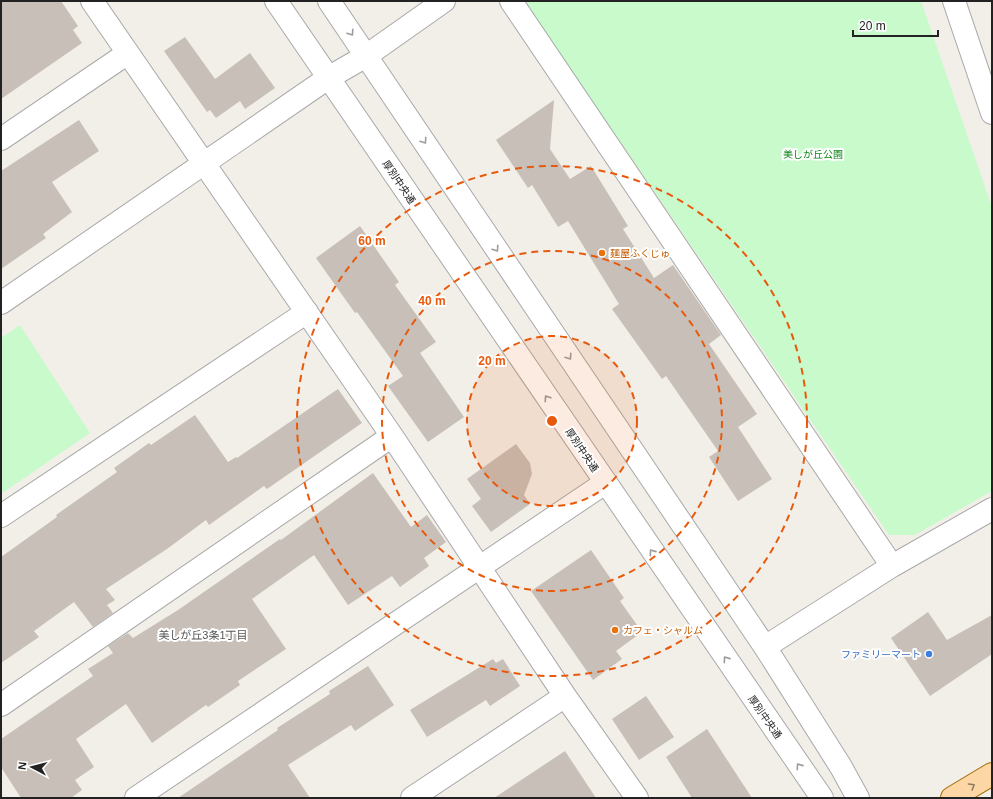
<svg xmlns="http://www.w3.org/2000/svg" width="993" height="799" font-family="Helvetica,'Noto Sans JP',sans-serif">
	<style>
		.park { fill: #c8facc }
		.building { fill: #c7bfb8 }
		.lines { fill: none; stroke-linecap: round; stroke-linejoin: round }
		.minor-casing { stroke: #a9a9a9; stroke-width: 24 }
		.major-casing { stroke: #a06b00; stroke-width: 24 }
		.minor { stroke: #fff; stroke-width: 22 }
		.major { stroke: #fcd6a4; stroke-width: 22 }
		.oneway { stroke: #9c9c9c }
		.oneway2 { stroke: #8f7c63 }
		.ring { fill: none; stroke: #e8590c; stroke-width: 2; stroke-dasharray: 7 5 }
		.food-dot { fill: #e8710a; stroke: #fff; stroke-width: 1.5 }
		.shop-dot { fill: #3f7fe0; stroke: #fff; stroke-width: 1.5 }
		.labels { text-anchor: middle; dominant-baseline: central; stroke-width: 4; stroke-linejoin: round; paint-order: stroke }
		.park-label { font-size: 10px; fill: #0c8416; stroke: #fff }
		.street-label { font-size: 10px; fill: #222; stroke: #fff }
		.food-label { font-size: 10px; fill: #c56008; stroke: #fff; text-anchor: start }
		.shop-label { font-size: 10px; fill: #366cbe; stroke: #fff; text-anchor: end }
		.neighbourhood-label { font-size: 11px; fill: #555; stroke: #fff }
		.centre { fill: #e8590c; stroke: #fff; stroke-width: 2 }
		.ring-label { font-size: 12px; text-anchor: middle; font-weight: bold; fill: #e8590c; stroke: #fff; stroke-width: 4; stroke-linejoin: round; paint-order: stroke }
	</style>
	<rect width="100%" height="100%" fill="#f2efe9"/>
	<path class="park" d="M524,1H921L992,207V491L915,535H889Z
		M20,325L90,433L1,494V338Z"/>
	<path class="building" d="M1,1H61L78,26L73,30L82,43L1,99Z
		M185,37L215,79L250,53L275,88L245,109L240,101L216,118L210,110L207,112L164,51Z
		M554,100L550,149L570,179L591,166L628,226L623,229L654,278L673,265L721,335L709,344L757,414L738,427L772,479L738,501L709,457L718,451L666,376L662,379L612,309L619,304L568,221L558,227L532,185L528,188L496,140Z
		M79,120L99,151L52,182L72,212L43,234L46,238L1,269V171Z
		M360,226L399,282L395,285L436,342L420,353L464,417L428,442L388,386L403,376L357,312L355,313L316,258Z
		M338,389L362,423L267,489L264,486L209,525L206,520L167,549L106,589L115,600L107,605L113,613L93,627L74,602L34,631L39,637L1,663V557L57,517L56,515L117,472L114,468L149,443L151,445L195,415L228,462L236,457L237,458Z
		M516,444L530,463L532,474L524,495L530,504L491,532L472,506L481,499L467,479Z
		M373,473L411,527L427,515L446,542L424,558L429,566L400,587L392,576L348,605L314,555L252,599L286,649L238,681L240,685L208,707L206,705L152,743L126,704L76,739L94,767L75,780L82,790L71,798H21L1,767V739L93,676L88,669L113,653L108,646L128,633L133,638L178,610L280,539L281,540Z
		M591,550L624,598L620,601L642,632L616,651L622,659L593,680L531,591Z
		M928,612L947,640L992,615V654L930,696L891,638Z
		M493,659L496,663L503,659L520,686L490,706L486,700L427,737L410,710Z
		M368,666L394,705L355,731L351,725L288,765L310,798H178L278,730L277,728L330,694L329,691Z
		M646,696L674,737L639,760L612,719Z
		M707,729L752,798H692L666,757Z
		M565,751L596,798H494Z"/>
	<g class="lines">
		<defs>
			<path id="minor" d="M92,1L392,436L565,696L637,798
				M276,1L822,798
				M329,1L765,647L841,767L858,798
				M511,1L892,566
				M954,1L992,113
				M1,139L128,53
				M1,303L328,78L366,56L444,1
				M1,516L307,312
				M765,647L892,566L992,509
				M1,705L392,436
				M136,798L605,483
				M412,798L565,696"/>
			<path id="major" d="M952,798L992,774"/>
		</defs>
		<use href="#minor" class="minor-casing"/>
		<use href="#major" class="major-casing"/>
		<use href="#minor" class="minor"/>
		<use href="#major" class="major"/>
	</g>
	<defs><path id="oneway-chevron" d="M-2-3.5L2.5 0L-2 3.5" fill="none" stroke-width="1.6" stroke-linecap="round" stroke-linejoin="round"/></defs>
	<g class="oneway">
		<use href="#oneway-chevron" transform="translate(351 33) rotate(56)"/>
		<use href="#oneway-chevron" transform="translate(424 141) rotate(56)"/>
		<use href="#oneway-chevron" transform="translate(496 249) rotate(56)"/>
		<use href="#oneway-chevron" transform="translate(569 357) rotate(56)"/>
		<use href="#oneway-chevron" transform="translate(547 398) rotate(-124)"/>
		<use href="#oneway-chevron" transform="translate(652 552) rotate(-125)"/>
		<use href="#oneway-chevron" transform="translate(726 659) rotate(-125)"/>
		<use href="#oneway-chevron" transform="translate(799 766) rotate(-125)"/>
	</g>
	<use class="oneway2" href="#oneway-chevron" transform="translate(972 786) rotate(-31)"/>
	<circle cx="552" cy="421" r="85" fill="#e8590c" fill-opacity=".12"/>
	<g class="ring">
		<circle cx="552" cy="421" r="85"/>
		<circle cx="552" cy="421" r="170"/>
		<circle cx="552" cy="421" r="255"/>
	</g>
	<g class="food-dot">
		<circle cx="602" cy="253" r="4"/>
		<circle cx="615" cy="630" r="4"/>
	</g>
	<circle class="shop-dot" cx="929" cy="654" r="4"/>
	<g class="labels">
		<g class="park-label">
			<text x="813" y="154">美しが丘公園</text>
		</g>
		<g class="street-label">
			<text transform="translate(399 182) rotate(56)">厚別中央通</text>
			<text transform="translate(582 450) rotate(56)">厚別中央通</text>
			<text transform="translate(765 717) rotate(55)">厚別中央通</text>
		</g>
		<g class="food-label">
			<text x="610" y="253">麺屋ふくじゅ</text>
			<text x="623" y="630">カフェ・シャルム</text>
		</g>
		<g class="shop-label">
			<text x="921" y="654">ファミリーマート</text>
		</g>
		<g class="neighbourhood-label">
			<text x="203" y="635">美しが丘3条1丁目</text>
		</g>
	</g>
	<circle cx="552" cy="421" r="6" class="centre"/>
	<g class="ring-label">
		<text x="372" y="245">60 m</text>
		<text x="432" y="305">40 m</text>
		<text x="492" y="365">20 m</text>
	</g>
	<rect width="993" height="799" fill="none" stroke="#222222" stroke-width="4"/>
	<g transform="translate(32 767) rotate(277)" stroke="#ffffff" stroke-width="3" paint-order="stroke">
	<path d="M0-3L7 15L0 10L-7 15Z" fill="#222222"/>
	<text y="-6" font-size="11" font-weight="bold" text-anchor="middle" fill="#222222">N</text>
	</g>
	<path d="M853 30v6h85v-6" fill="none" stroke="#222222" stroke-width="2"/>
	<text x="859" y="30" font-size="12" fill="#222222" stroke="#ffffff" stroke-width="3" paint-order="stroke">20 m</text>
</svg>
